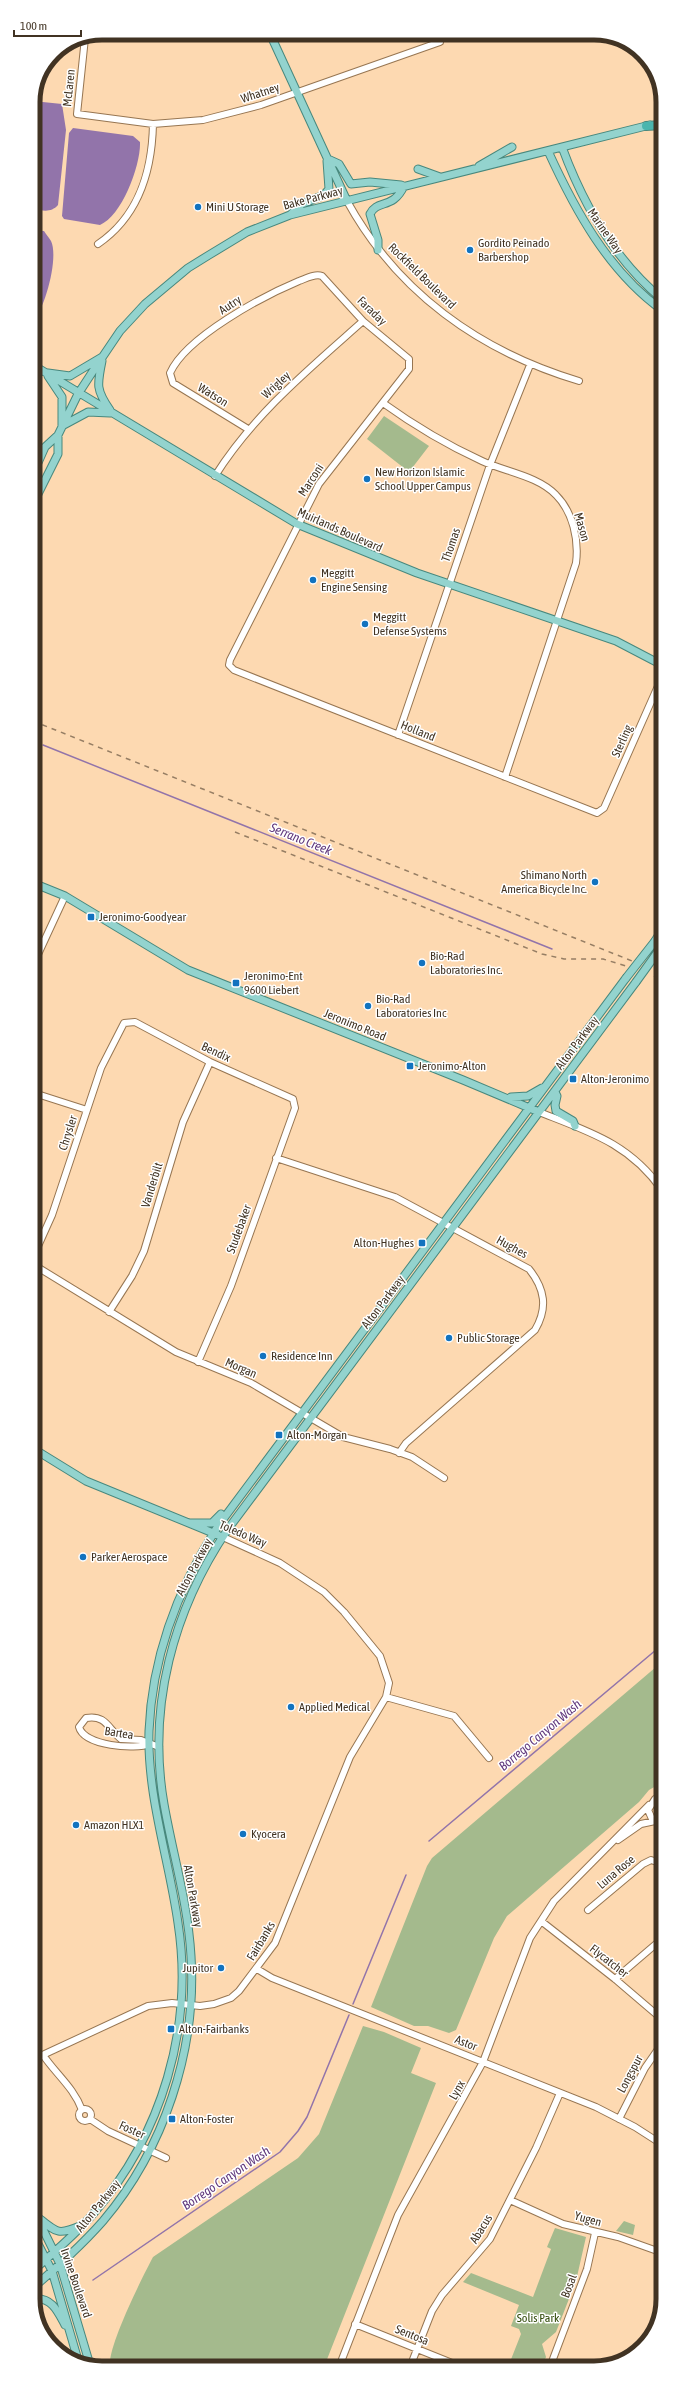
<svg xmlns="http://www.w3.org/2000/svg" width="696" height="2401" font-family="'Asap Condensed',sans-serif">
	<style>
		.green { fill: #a4ba8d }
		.water { fill: #9274aa }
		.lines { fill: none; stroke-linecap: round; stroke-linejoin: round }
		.stream { stroke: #9274aa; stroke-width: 1.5 }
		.minor-casing { stroke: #977652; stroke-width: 8 }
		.major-casing { stroke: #48887d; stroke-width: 9 }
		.highway-casing { stroke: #48887d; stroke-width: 10 }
		.minor { stroke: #fff; stroke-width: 6 }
		.major { stroke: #93d3ce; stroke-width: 7 }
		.highway { stroke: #4bb5ae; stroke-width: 8 }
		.rail { stroke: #967e64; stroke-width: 1.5; stroke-dasharray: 5 5; stroke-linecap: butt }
		.major-bridge-casing { stroke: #48887d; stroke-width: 9; stroke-linecap: butt }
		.major-bridge { stroke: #93d3ce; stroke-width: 7 }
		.poi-dot { fill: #1273bf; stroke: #fff; stroke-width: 1.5 }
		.labels { text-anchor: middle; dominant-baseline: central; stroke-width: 3; stroke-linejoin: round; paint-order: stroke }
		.street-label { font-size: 12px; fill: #413323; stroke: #fff }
		.poi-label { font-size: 12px; fill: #413323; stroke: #fff; text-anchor: start }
		.park-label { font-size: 12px; fill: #304a08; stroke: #fff }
		.water-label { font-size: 13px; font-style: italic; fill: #60387d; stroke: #fff }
		.rim { fill: none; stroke: #413323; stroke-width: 5 }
	</style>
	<rect width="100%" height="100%" fill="#fdd9b1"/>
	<path class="green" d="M384,416L429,446L409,472L367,439Z
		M663,1661V1782L649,1790L639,1802L507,1916L494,1938L456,2030L449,2033L428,2026H414L371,2007L427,1866L432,1858Z
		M363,2026L384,2032L421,2048L411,2073L436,2083L324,2367L110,2368C106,2349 143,2276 153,2257L298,2158L319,2134Z
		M624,2221L635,2225L633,2235L616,2231Z
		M555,2228L586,2237L576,2281L556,2332L542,2344L546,2357L542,2367H508L521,2334L519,2329L511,2326L519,2305L463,2282L471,2273L533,2297L551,2249L547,2247Z"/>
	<path class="water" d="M33,101L62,104L66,130L58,205C51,213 42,211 33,208Z
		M73,128L133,136L140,142C141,165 122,216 100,225L64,219L62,216L69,133Z
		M33,230L44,231C46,234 49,238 51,241C59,257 45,309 33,321Z"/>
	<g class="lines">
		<path class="stream" d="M43,745L552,949
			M429,1841L663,1644
			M353,2004L406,1875
			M93,2280L280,2152L298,2131L307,2117L349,2015"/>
		<defs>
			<path id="minor" d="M85,38L77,114L153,124L203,120L261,105L440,42
				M347,201C397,292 479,351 579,381
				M98,244C139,216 152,172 153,124
				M383,403C415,426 447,445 482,461C506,472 538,476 556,495C573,512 579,540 576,563L505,777
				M248,429L173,383L170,373C186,337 263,296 299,281C305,279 315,273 322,276L363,321L409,359V369L319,484L230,660L229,665L234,670L597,813L604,808L662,677
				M215,476C254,414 309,369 363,321
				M398,735L490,465L530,365
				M34,963L65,896
				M34,1093L87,1110
				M539,1112C590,1132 630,1144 662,1190
				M276,1158L395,1197L529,1269C545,1289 548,1308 535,1330L406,1443L399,1453
				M34,1255L52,1215L101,1068L124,1023L135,1022L210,1062L293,1099L295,1108L231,1286L198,1362
				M34,1265L176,1352L251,1383L343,1437L390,1449L412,1457L444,1478
				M109,1312L132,1276L144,1251L183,1122L210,1062
				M386,1697L454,1716L489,1758
				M150,1744C135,1750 84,1746 79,1727L86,1718C106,1714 109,1730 121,1739L141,1740L159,1747
				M663,1797L655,1799L648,1810L652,1819L663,1824
				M618,1840L641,1824L655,1821
				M588,1910L643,1864L651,1860L663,1864
				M541,1921L615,1979L663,2020
				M257,1969L272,1978L596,2107L635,2127L663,2145
				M615,1979L663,1938
				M43,2055C56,2074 74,2088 82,2110
				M34,2059L148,2006L172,2003L200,2006L214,2004L231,1998L239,1991L275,1943L350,1757L386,1697L389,1683L380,1656L344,1612L324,1592L280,1563L223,1537
				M79 2115a6 6 0 1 1 12 0a6 6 0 1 1-12 0Z
				M90,2119L108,2131L166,2158
				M619,2119L645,2068L663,2042
				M510,2200L563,2224L618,2237L663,2253
				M355,2324L462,2367
				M339,2367L398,2215L483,2062L530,1938L554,1901L649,1805
				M410,2367L432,2311L442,2295L490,2239L536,2148L560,2093
				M550,2367L587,2269L595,2233"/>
			<path id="major" d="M271,36L347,201
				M562,147C583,204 615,260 662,299
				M548,151C575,210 608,271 662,310
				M328,159L339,164L351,184L370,182L401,185
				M479,166L512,147
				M418,169L440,177
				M291,214L302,204L324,195L329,189L327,161
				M378,250V240L370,214C377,199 393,210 404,186
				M102,361C97,385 96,390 110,410
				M33,365L297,524L417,573L616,641L662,665
				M48,373L70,376L102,357
				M48,376L62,397V425
				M62,426L88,412L110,413
				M33,474L45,447L58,435L78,394L95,368L120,331L145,304L188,268L209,255L247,232L290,215L650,125
				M33,504L58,454V435
				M33,883L65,896L188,970L463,1080L539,1112
				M655,941L662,930
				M555,1092L557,1096L555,1105L556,1111L573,1121L575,1126
				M511,1097L528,1096L542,1088
				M34,1449L86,1481L218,1535
				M190,1523H212L221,1514
				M34,2211L60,2264L90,2365
				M40,2219C57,2233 59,2235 80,2226
				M34,2236L52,2271L78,2360
				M34,2270C54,2252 75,2235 93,2214C162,2135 194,2027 178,1923C169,1859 147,1796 149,1731C152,1656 178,1588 218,1526L626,978
				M34,2287C58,2266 82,2245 103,2221C164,2149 197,2050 191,1956C188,1904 173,1855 164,1804C147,1707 173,1610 228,1529L636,982
				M34,2299C52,2297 58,2312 65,2325"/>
			<path id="highway" d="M646,126L662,125"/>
		</defs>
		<use href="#minor" class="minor-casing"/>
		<use href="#major" class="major-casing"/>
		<use href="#highway" class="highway-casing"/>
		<use href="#minor" class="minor"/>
		<use href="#major" class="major"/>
		<use href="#highway" class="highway"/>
		<path class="rail" d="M33,721L662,973
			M235,832L542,954L564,959H603L636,969
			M654,976L662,980"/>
		<defs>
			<path id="major-bridge" d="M626,978L655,941
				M636,982L662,946"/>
		</defs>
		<use href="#major-bridge" class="major-bridge-casing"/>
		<use href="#major-bridge" class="major-bridge"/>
	</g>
	<g class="poi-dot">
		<circle cx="198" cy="207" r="4"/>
		<circle cx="470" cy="250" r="4"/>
		<circle cx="367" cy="479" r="4"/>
		<circle cx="313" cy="580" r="4"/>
		<circle cx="365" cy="624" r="4"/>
		<circle cx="595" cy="882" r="4"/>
		<rect x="87" y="913" width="8" height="8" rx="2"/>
		<circle cx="422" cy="963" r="4"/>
		<rect x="232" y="979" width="8" height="8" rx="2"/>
		<circle cx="368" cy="1006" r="4"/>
		<rect x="406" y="1062" width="8" height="8" rx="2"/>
		<rect x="569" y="1075" width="8" height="8" rx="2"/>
		<rect x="418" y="1239" width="8" height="8" rx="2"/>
		<circle cx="449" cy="1338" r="4"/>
		<circle cx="263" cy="1356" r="4"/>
		<rect x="275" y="1431" width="8" height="8" rx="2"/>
		<circle cx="83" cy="1557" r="4"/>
		<circle cx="291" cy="1707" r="4"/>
		<circle cx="76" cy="1825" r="4"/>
		<circle cx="243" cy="1834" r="4"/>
		<circle cx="221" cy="1968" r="4"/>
		<rect x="167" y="2025" width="8" height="8" rx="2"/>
		<rect x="168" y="2115" width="8" height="8" rx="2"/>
	</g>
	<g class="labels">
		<g class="street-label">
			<text transform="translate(69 88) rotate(-84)">McLaren</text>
			<text transform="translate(260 93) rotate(-18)">Whatney</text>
			<text transform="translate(313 198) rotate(-15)">Bake Parkway</text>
			<text transform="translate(605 231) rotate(55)">Marine Way</text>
			<text transform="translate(422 276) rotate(44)">Rockfield Boulevard</text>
			<text transform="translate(230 305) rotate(-33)">Autry</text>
			<text transform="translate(372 311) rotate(44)">Faraday</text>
			<text transform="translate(276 385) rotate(-42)">Wrigley</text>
			<text transform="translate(213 395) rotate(32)">Watson</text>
			<text transform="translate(311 480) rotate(-57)">Marconi</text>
			<text transform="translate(582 527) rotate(74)">Mason</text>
			<text transform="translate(340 530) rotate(24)">Muirlands Boulevard</text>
			<text transform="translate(451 545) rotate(-71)">Thomas</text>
			<text transform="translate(418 731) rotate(22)">Holland</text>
			<text transform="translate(622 741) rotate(-66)">Sterling</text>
			<text transform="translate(355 1025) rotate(22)">Jeronimo Road</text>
			<text transform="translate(577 1043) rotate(-53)">Alton Parkway</text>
			<text transform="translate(216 1052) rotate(25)">Bendix</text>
			<text transform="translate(68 1133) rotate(-72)">Chrysler</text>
			<text transform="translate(152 1185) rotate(-73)">Vanderbilt</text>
			<text transform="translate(239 1229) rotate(-70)">Studebaker</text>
			<text transform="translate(512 1247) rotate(29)">Hughes</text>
			<text transform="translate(383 1302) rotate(-53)">Alton Parkway</text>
			<text transform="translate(241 1368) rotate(23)">Morgan</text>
			<text transform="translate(243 1534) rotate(23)">Toledo Way</text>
			<text transform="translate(194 1567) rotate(-62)">Alton Parkway</text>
			<text transform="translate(119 1733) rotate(9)">Bartea</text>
			<text transform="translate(616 1872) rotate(-40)">Luna Rose</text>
			<text transform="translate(193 1896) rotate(80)">Alton Parkway</text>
			<text transform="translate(261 1941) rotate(-59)">Fairbanks</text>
			<text transform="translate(609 1961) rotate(38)">Flycatcher</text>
			<text transform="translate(466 2043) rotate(22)">Astor</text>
			<text transform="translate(630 2074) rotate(-62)">Longspur</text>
			<text transform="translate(457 2090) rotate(-61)">Lynx</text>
			<text transform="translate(132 2130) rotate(24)">Foster</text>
			<text transform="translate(98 2206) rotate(-51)">Alton Parkway</text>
			<text transform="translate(588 2219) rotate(15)">Yugen</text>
			<text transform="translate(481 2229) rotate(-59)">Abacus</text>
			<text transform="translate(76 2283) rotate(71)">Irvine Boulevard</text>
			<text transform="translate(569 2286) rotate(-70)">Bosal</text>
			<text transform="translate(412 2335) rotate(22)">Sentosa</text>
		</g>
		<g class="poi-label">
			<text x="206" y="207">Mini U Storage</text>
			<text x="478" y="243">Gordito Peinado<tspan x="478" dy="14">Barbershop</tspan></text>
			<text x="375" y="472">New Horizon Islamic<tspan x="375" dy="14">School Upper Campus</tspan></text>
			<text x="321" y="573">Meggitt<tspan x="321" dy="14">Engine Sensing</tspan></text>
			<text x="373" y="617">Meggitt<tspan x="373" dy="14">Defense Systems</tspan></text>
			<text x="587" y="875" text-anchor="end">Shimano North<tspan x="587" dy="14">America Bicycle Inc.</tspan></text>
			<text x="99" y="917">Jeronimo-Goodyear</text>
			<text x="430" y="956">Bio-Rad<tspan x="430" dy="14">Laboratories Inc.</tspan></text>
			<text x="244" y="976">Jeronimo-Ent<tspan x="244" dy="14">9600 Liebert</tspan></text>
			<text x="376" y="999">Bio-Rad<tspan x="376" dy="14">Laboratories Inc</tspan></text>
			<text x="418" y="1066">Jeronimo-Alton</text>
			<text x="581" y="1079">Alton-Jeronimo</text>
			<text x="414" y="1243" text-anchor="end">Alton-Hughes</text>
			<text x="457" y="1338">Public Storage</text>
			<text x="271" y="1356">Residence Inn</text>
			<text x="287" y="1435">Alton-Morgan</text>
			<text x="91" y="1557">Parker Aerospace</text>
			<text x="299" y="1707">Applied Medical</text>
			<text x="84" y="1825">Amazon HLX1</text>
			<text x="251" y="1834">Kyocera</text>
			<text x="213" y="1968" text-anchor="end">Jupitor</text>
			<text x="179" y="2029">Alton-Fairbanks</text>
			<text x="180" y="2119">Alton-Foster</text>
		</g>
		<g class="park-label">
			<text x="538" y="2318">Solis Park</text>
		</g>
		<g class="water-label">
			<text transform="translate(301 839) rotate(22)">Serrano Creek</text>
			<text transform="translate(540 1735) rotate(-40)">Borrego Canyon Wash</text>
			<text transform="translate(226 2178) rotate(-34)">Borrego Canyon Wash</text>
		</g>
	</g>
	<path d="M0 0H696V2401H0ZM102 40H594A62 62 0 0 1 656 102V2299A62 62 0 0 1 594 2361H102A62 62 0 0 1 40 2299V102A62 62 0 0 1 102 40Z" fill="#fff" fill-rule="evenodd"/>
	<path class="rim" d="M102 40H594A62 62 0 0 1 656 102V2299A62 62 0 0 1 594 2361H102A62 62 0 0 1 40 2299V102A62 62 0 0 1 102 40Z"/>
	<path d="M14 30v6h67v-6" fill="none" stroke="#413323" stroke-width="2"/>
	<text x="20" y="30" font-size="12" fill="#413323" stroke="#ffffff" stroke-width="3" paint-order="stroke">100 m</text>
</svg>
